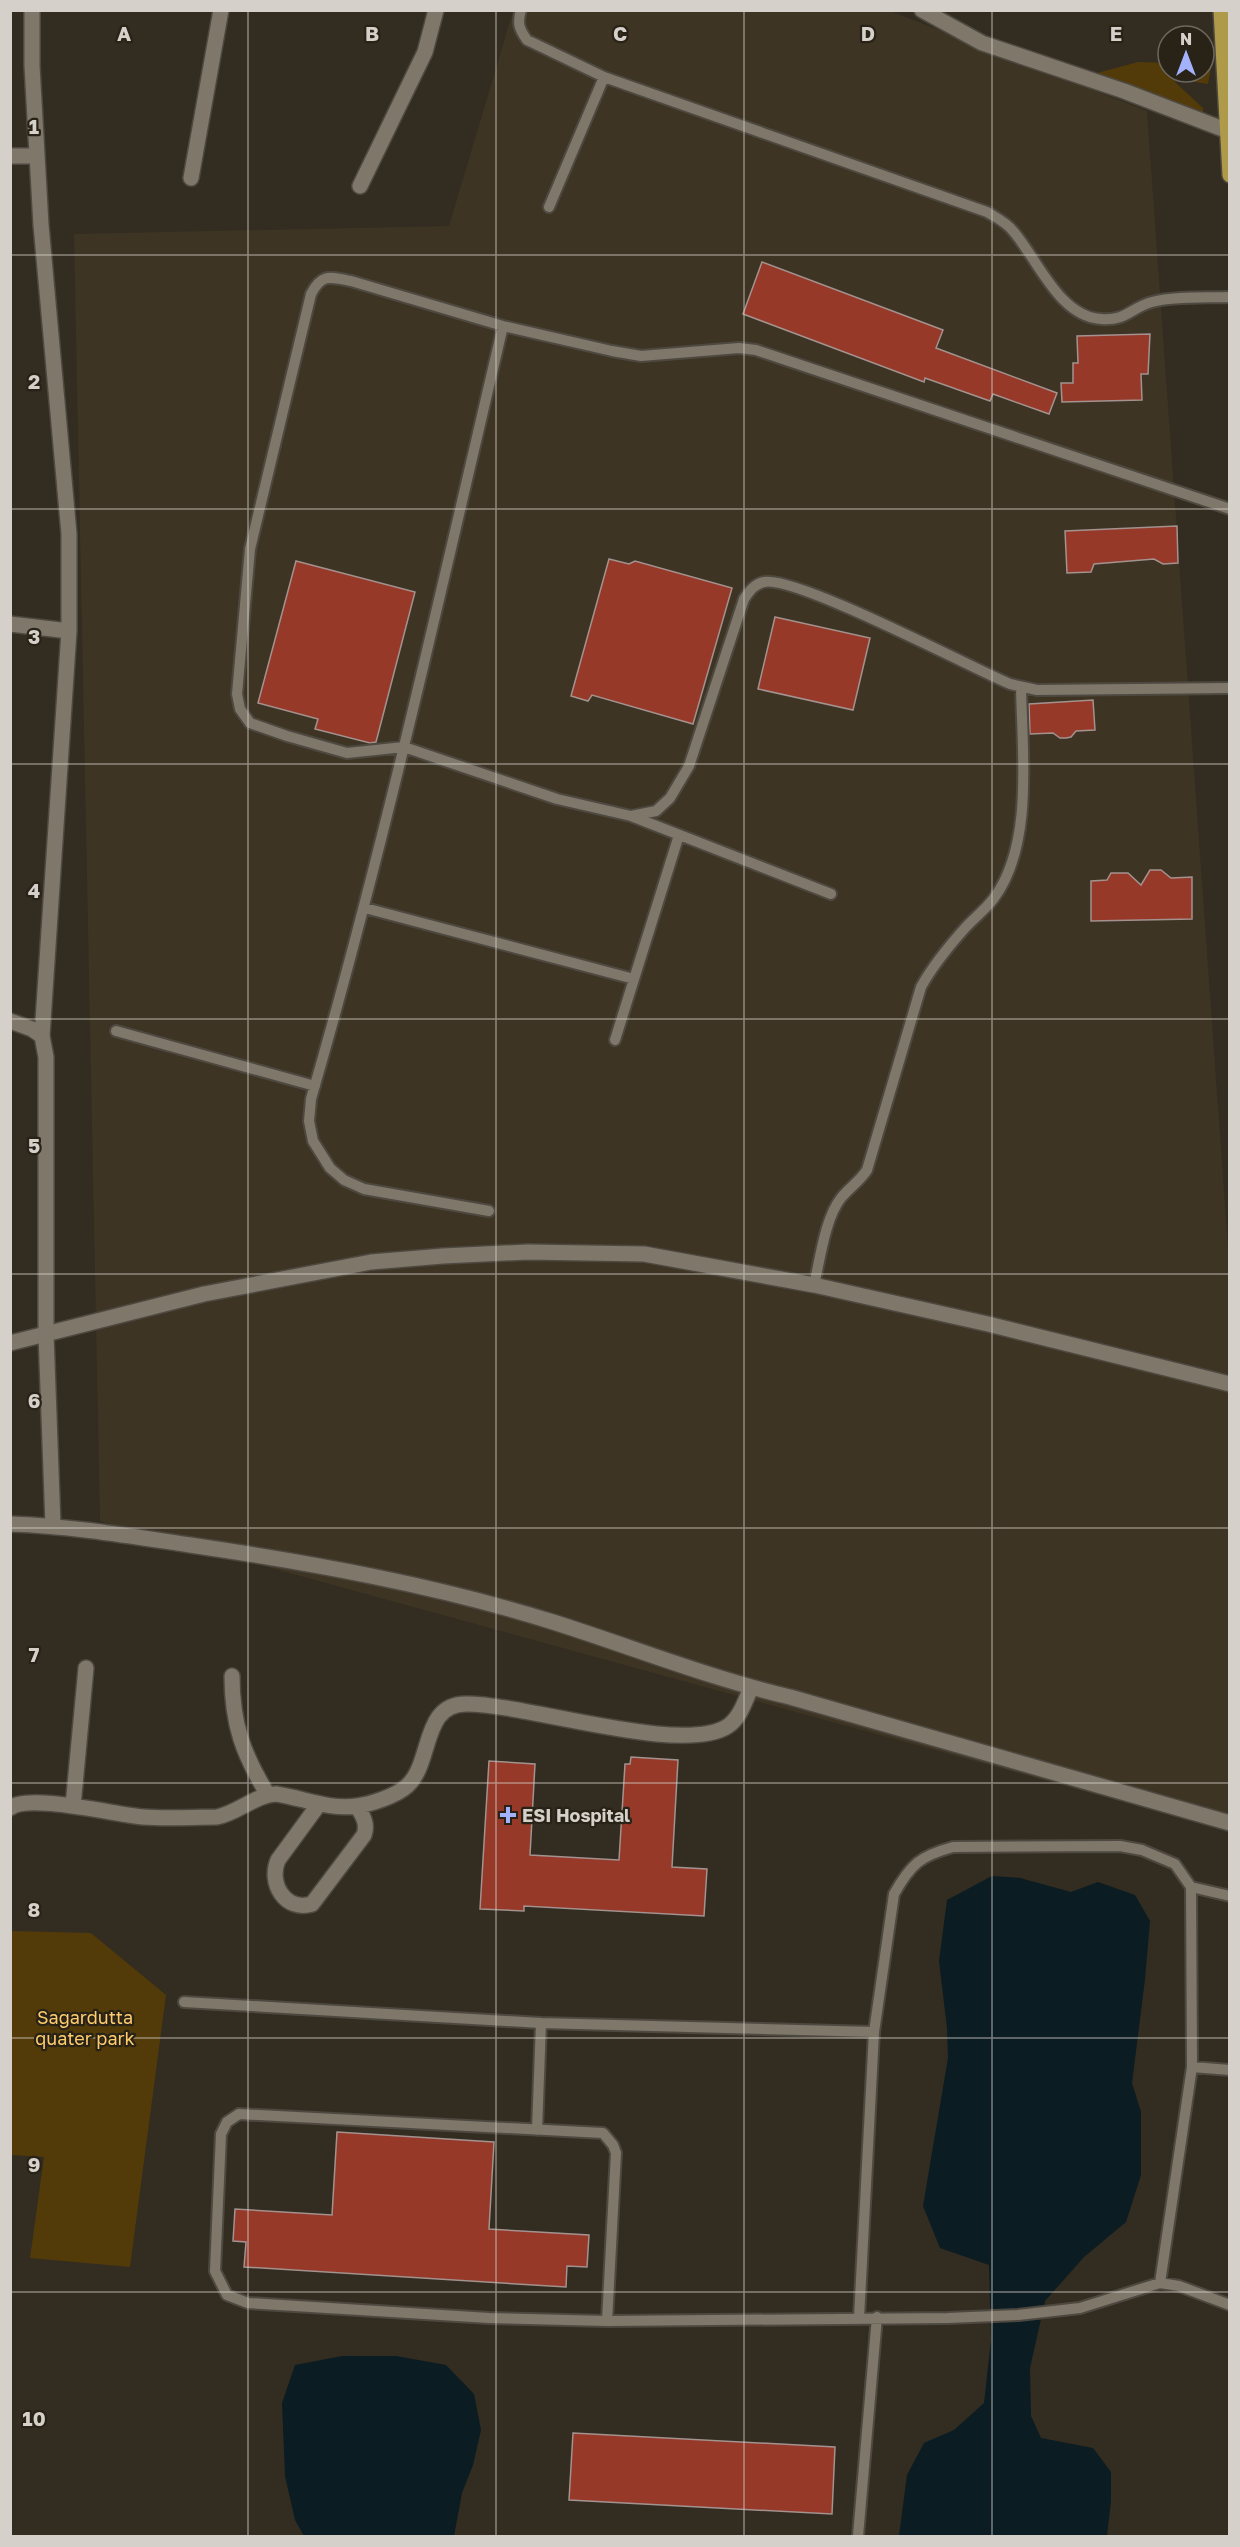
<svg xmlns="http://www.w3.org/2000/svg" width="1240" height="2547" font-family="'Golos Text',sans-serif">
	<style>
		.built { fill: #3e3423 }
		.green { fill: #523b09 }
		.water { fill: #0b1c22 }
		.building { fill: #963929; stroke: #a3928f; stroke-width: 1.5 }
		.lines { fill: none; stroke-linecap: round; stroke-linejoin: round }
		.service-casing { stroke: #4e4940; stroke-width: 14 }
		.minor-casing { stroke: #4e4940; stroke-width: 18 }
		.tertiary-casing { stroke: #4e4940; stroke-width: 18 }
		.primary-casing { stroke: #4e4940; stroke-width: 18 }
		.service { stroke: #7e776a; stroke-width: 10 }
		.minor { stroke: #7e776a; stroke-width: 15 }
		.tertiary { stroke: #7e776a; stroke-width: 15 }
		.primary { stroke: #af9a49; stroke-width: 15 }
		.grid { fill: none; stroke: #d5d1ca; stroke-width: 1.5; stroke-opacity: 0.55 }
		.poi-dot { fill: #a4b2fc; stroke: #282217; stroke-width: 2 }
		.labels { text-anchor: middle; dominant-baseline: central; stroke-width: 4.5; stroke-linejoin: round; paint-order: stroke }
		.poi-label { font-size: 18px; font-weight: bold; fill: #d5d1ca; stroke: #282217; text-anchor: start }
		.park-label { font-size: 18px; fill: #fecc6d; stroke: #282217 }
		.grid-label { font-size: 20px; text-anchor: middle; font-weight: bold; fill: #d5d1ca; stroke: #282217; stroke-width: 4.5; stroke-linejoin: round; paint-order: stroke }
	</style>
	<rect width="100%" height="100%" fill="#322c21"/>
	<path class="built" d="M513,11H890L1147,111L1229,1262V1831L100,1521L74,234L449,226Z"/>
	<path class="green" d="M1204,56L1213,57L1208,84L1177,79V72H1204Z
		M1138,62L1168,63V72H1173L1175,82L1203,108L1202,121L1075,79Z
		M11,1931L91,1933L166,1995L130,2267L30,2258L44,2157L11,2155Z"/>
	<path class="water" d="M992,1876L1020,1878L1071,1892L1098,1882L1135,1895L1150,1921L1145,1979L1132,2083L1141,2112V2175L1126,2222L1084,2257L1045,2301L1030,2368L1031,2416L1041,2438L1093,2448L1111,2472V2501L1107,2536H899L907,2475L924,2443L954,2430L984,2403L991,2340L989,2265L940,2248L923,2206L948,2058L947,2028L939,1961L947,1900Z
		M342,2356H396L446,2365L474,2394L481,2430L473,2465L462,2493L454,2536H304L295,2520L285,2476L282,2403L295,2365Z"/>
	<path class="building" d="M762,262L943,330L936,348L1057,393L1049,414L993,394L990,401L925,378L924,382L743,314Z
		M1150,334L1148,374H1141L1142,400L1062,402L1061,383H1073V363H1078L1077,336Z
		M1177,526L1178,563L1163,564L1154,559L1094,564L1091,572L1067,573L1065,531Z
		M609,559L629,564L635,561L732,588L693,724L592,695L588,701L571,696Z
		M296,561L415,592L376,742L370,743L315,729L318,719L258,703Z
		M775,617L870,638L853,710L758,689Z
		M1093,700L1095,730L1076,731L1071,737L1066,738H1060L1053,733L1030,734L1029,704Z
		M1150,870H1161L1171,878L1192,877V919L1091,921V881L1107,880L1111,873H1128L1141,885Z
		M631,1757L678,1760L672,1867L707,1869L704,1916L524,1906V1911L480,1909L489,1761L535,1764L530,1855L619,1860L625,1764H630Z
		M337,2132L494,2142L489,2229L589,2235L587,2267L567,2266L566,2287L244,2267L246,2242L233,2241L235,2209L332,2215Z
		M573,2433L835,2447L832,2514L569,2500Z"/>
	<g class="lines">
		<defs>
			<path id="service" d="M521,10C517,23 519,29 527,40L604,77L987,212C997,218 1006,222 1013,231C1037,258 1059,317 1101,319C1127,321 1130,308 1152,302C1176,296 1205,298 1230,297
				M549,207L604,77
				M1230,509L756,350L739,348L641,356L612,351L503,326L351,281C330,277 322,273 311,294L250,549L237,694L240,709L250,723L287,736L347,753L404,747L557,799L631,816L656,811L670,798L689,766L744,599C749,592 754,584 764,582C795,575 970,667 1010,684L1037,690L1230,688
				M631,816L831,894
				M365,908L634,979
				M116,1031L315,1086
				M615,1040L679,835
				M489,1211L364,1189L344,1180L330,1168L313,1141L309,1121L311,1099C385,844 442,585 503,326
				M814,1285C820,1260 825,1218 841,1198C849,1188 860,1181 867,1170L921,987C933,965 949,946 965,928C974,918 986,909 994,898C1034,844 1022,751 1021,687
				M1191,1887L1230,1896
				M184,2002L541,2023
				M537,2130L541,2023L874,2032
				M1160,2283L1192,2067
				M859,2318L874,2032L894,1894C911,1864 920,1856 953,1847L1120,1846L1142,1850L1175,1864L1191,1887L1192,2067L1230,2070
				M607,2321L616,2153L613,2145L603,2133L239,2114L227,2122L221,2134L215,2271L227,2295L248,2303L489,2318L607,2321L948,2318L1018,2315L1080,2308L1160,2283L1179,2286L1230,2305
				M858,2536L877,2317"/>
			<path id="minor" d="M32,10V66L41,225L69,534V631L42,1036
				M10,156H37
				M191,178L221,10
				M360,186L425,52L436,10
				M10,624L69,631
				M10,1343L204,1294L371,1262L443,1256L528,1252L644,1254L814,1285L988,1324L1230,1384
				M232,1676C232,1724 243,1754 268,1795
				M319,1804L278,1860C268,1883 285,1912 312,1904L364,1835C368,1824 363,1816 357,1806
				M73,1806L86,1668
				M10,1808C28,1793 117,1815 143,1817C168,1819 193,1817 217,1817C238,1813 255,1795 276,1794C303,1798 329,1810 357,1806C371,1804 396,1796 407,1786C433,1763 421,1703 467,1704C527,1704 683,1756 728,1726C740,1718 745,1701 751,1688"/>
			<path id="tertiary" d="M922,10L982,43L1124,91L1228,131
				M10,1021L32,1029L42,1036L46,1057V1334L53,1525
				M10,1524C71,1526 130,1536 190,1545C312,1563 435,1585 553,1622C632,1647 709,1678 790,1697L1230,1823"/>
			<path id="primary" d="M1221,10L1230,175"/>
		</defs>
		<use href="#service" class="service-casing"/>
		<use href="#minor" class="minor-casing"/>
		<use href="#tertiary" class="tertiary-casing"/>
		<use href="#primary" class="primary-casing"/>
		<use href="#service" class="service"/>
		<use href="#minor" class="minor"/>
		<use href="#tertiary" class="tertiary"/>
		<use href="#primary" class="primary"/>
	</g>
	<path class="grid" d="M248,10V2536M496,10V2536M744,10V2536M992,10V2536M10,255H1230M10,509H1230M10,764H1230M10,1019H1230M10,1274H1230M10,1528H1230M10,1783H1230M10,2038H1230M10,2292H1230"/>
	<path class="poi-dot" d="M505 1806h6v6h6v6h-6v6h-6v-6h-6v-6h6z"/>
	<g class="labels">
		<g class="poi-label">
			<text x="522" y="1815">ESI Hospital</text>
		</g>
		<g class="park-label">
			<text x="85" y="2017">Sagardutta<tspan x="85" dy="21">quater park</tspan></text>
		</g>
	</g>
	<g class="grid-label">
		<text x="124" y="41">A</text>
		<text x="372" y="41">B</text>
		<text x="620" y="41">C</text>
		<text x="868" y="41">D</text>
		<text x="1116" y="41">E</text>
		<text x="34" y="134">1</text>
		<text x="34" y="389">2</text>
		<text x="34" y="644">3</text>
		<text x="34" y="898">4</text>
		<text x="34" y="1153">5</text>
		<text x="34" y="1408">6</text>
		<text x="34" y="1662">7</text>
		<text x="34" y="1917">8</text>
		<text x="34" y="2172">9</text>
		<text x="34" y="2426">10</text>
	</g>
	<rect width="1240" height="2547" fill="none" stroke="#d5d1ca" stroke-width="24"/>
	<g transform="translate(1186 54)"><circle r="28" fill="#282217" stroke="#6d685f" stroke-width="1.5"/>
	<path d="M0-4.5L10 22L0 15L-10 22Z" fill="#a4b2fc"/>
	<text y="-9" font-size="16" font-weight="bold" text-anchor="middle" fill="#d5d1ca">N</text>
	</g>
</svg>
